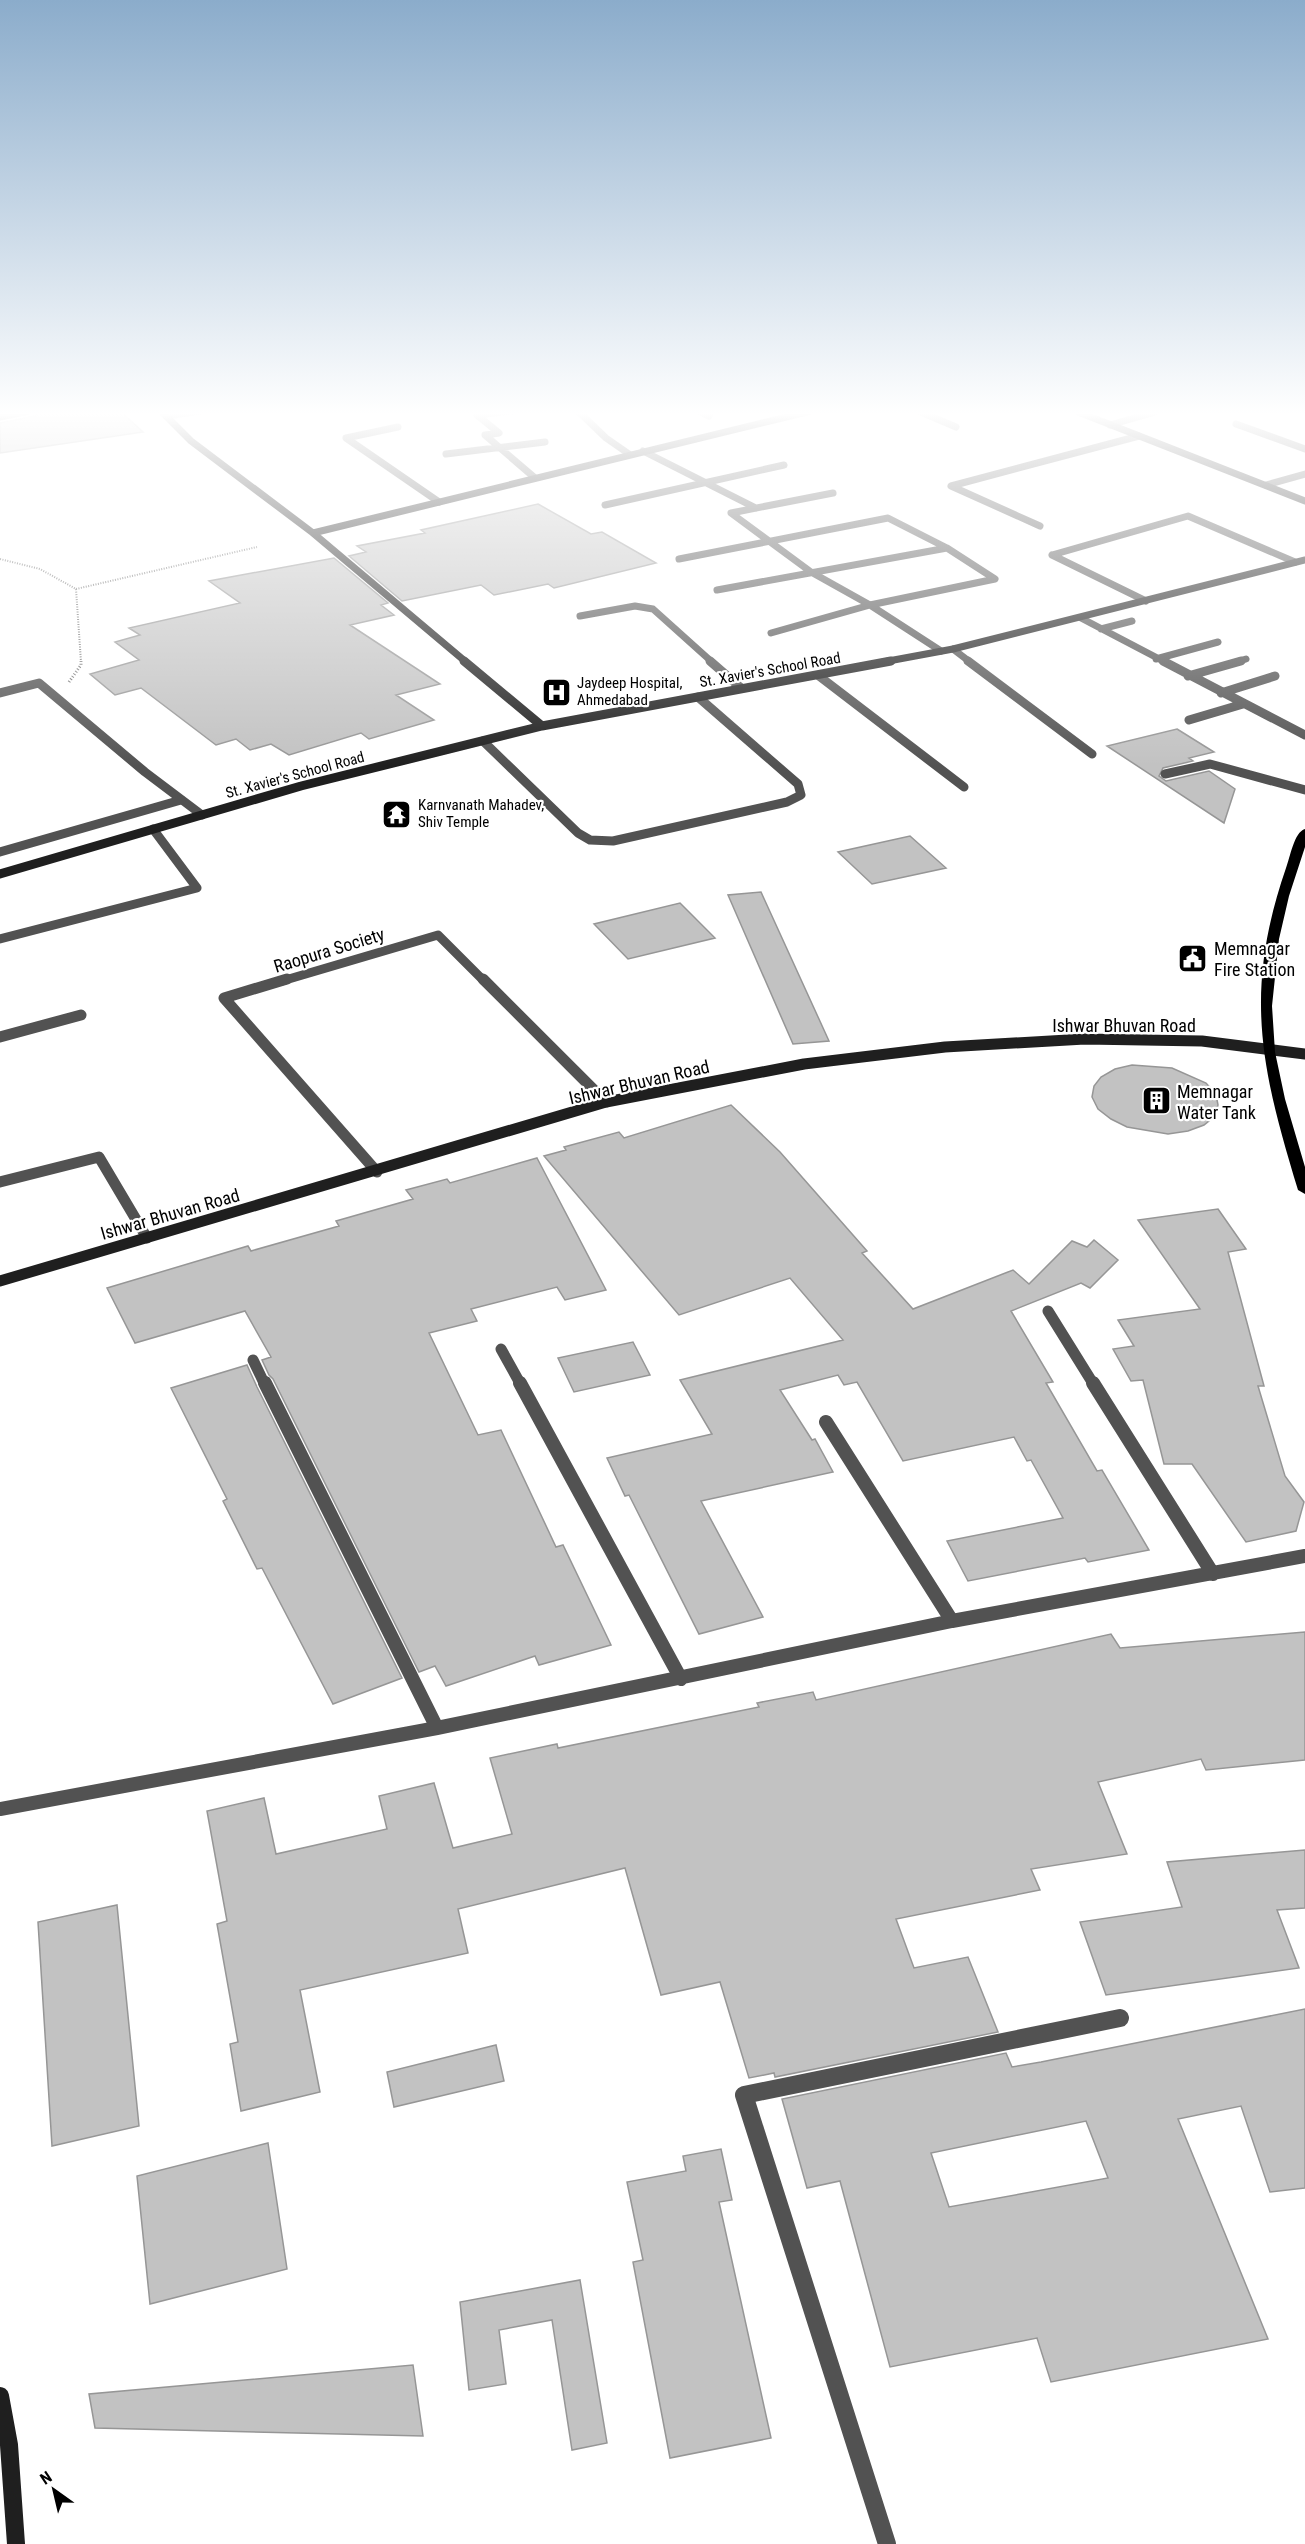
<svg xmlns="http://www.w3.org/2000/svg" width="1305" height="2544" font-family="'Roboto Condensed',sans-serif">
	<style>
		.building { fill: #c2c2c2; stroke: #969696; stroke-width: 1.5; fill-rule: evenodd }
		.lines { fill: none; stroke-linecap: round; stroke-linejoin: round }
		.path-far1 { stroke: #747474; stroke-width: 2; stroke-dasharray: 1 1.5; stroke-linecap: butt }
		.path { stroke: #747474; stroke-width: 3; stroke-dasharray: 1 2; stroke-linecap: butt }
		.lane-far1 { stroke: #525252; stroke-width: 7 }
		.lane { stroke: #525252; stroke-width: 9 }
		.street-far4 { stroke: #525252; stroke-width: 7 }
		.street-far3 { stroke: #525252; stroke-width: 9 }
		.street-far2 { stroke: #525252; stroke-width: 11 }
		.street-far1 { stroke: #525252; stroke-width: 14 }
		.street { stroke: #525252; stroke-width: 18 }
		.secondary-far3 { stroke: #1f1f1f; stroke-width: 7 }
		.secondary-far2 { stroke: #1f1f1f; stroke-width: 9 }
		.secondary-far1 { stroke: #1f1f1f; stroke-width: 11 }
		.secondary { stroke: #1f1f1f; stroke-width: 18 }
		.primary { fill: #000; fill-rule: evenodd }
		.labels { text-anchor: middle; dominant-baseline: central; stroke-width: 4.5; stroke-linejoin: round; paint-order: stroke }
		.far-street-label { font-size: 15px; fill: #000; stroke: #fff }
		.far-poi-label { font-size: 15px; fill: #000; stroke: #fff; text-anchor: start }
		.poi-label { font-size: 18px; fill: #000; stroke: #fff; text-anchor: start }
		.street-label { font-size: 18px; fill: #000; stroke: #fff }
	</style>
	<rect width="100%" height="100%" fill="#fff"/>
	<path class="building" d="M48,410H119L143,432L0,453V423L35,416L39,411Z
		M538,504L591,534L602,532L656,563L554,588L548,584L494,595L481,585L402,601L349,556L366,552L357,546L425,533L421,530Z
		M334,558L388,603L381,605L394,615L350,625L440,684L396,695L434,720L369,739L361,733L289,755L271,744L250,750L236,739L216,745L141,688L115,695L90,674L139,660L115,642L140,635L129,628L240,603L209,581Z
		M1177,729L1214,752L1189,758L1193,761L1163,768L1159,776L1166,781L1209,771L1235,789L1224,823L1107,746Z
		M910,836L946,868L872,884L838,852Z
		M761,892L829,1041L793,1044L728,895Z
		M680,903L715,938L628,959L594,924Z
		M1132,1065L1172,1068L1206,1083L1216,1094L1218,1105L1215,1116L1204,1125L1188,1131L1168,1134L1127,1127L1111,1119L1098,1109L1092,1097L1094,1086L1101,1077L1115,1069Z
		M731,1105L780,1152L867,1251L862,1253L913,1309L1013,1270L1029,1284L1072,1241L1087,1247L1094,1240L1118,1260L1090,1288L1081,1283L1011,1311L1053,1382L1046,1383L1097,1471L1102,1470L1149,1550L1088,1562L1085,1558L968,1581L947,1541L1063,1518L1031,1460L1027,1461L1014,1437L903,1461L857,1382L844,1385L838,1375L780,1390L812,1440L815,1439L833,1472L701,1501L763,1617L699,1634L629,1495L625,1496L607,1458L712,1434L680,1380L843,1340L790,1278L679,1315L544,1156L566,1150L564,1147L619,1132L624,1138Z
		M537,1158L606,1290L565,1300L557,1287L471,1309L477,1321L429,1333L478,1435L501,1430L556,1547L563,1545L611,1645L539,1665L535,1656L446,1686L435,1666L419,1672L273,1379L269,1375L262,1360L271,1357L245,1311L135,1343L107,1288L248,1246L251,1251L339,1226L336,1221L413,1199L406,1190L447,1179L450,1183Z
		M1218,1209L1246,1249L1228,1252L1264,1386H1258L1285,1476L1304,1502L1296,1531L1246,1542L1192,1464H1164L1143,1380L1131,1381L1113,1349L1134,1346L1118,1320L1200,1309L1138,1220Z
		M633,1342L650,1375L574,1392L558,1358Z
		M247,1365L257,1387L402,1678L333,1704L262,1568L257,1569L223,1501L227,1499L171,1388Z
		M1305,1632V1760L1206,1770L1201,1759L1098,1782L1127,1854L1031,1869L1040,1890L896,1919L914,1968L968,1957L998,2032L775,2077L774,2073L749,2078L720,1982L661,1995L625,1868L458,1909L468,1953L300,1990L320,2092L241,2111L230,2044L238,2042L217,1924L227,1921L207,1811L264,1798L276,1854L387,1829L379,1796L434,1783L453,1848L512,1834L490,1758L557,1744L558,1748L759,1707L757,1703L813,1692L816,1700L1111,1634L1120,1648Z
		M1305,1850V1908L1277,1910L1299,1968L1106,1995L1080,1922L1182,1907L1167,1862Z
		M117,1905L139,2126L52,2146L38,1922Z
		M1305,2009V2188L1270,2192L1241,2106L1178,2119L1268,2339L1051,2382L1037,2338L890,2367L840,2181L807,2188L782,2099L1006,2053L1012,2067L1041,2062ZM1086,2121L1108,2178L949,2207L931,2153Z
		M496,2045L504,2081L394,2107L387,2072Z
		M268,2143L287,2269L150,2304L137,2176Z
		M721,2149L732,2200L719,2202L771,2438L670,2458L633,2262L643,2260L627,2182L686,2171L683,2156Z
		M580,2280L607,2443L572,2450L552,2320L499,2330L506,2384L469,2390L460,2302Z
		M413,2365L423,2436L95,2428L89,2394Z"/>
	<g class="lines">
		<path class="path-far1" d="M0,559L40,569L76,589L81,662
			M76,589L257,547"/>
		<path class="path" d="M69,682L81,665V661"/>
		<path class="lane-far1" d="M643,451L756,508
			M833,493L731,513L811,572L870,605L941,651
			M605,505L784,465
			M679,559L888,518L947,548L995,579L870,605L771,633
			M717,590L947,548"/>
		<path class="lane" d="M0,693L39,683L145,772L202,815
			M1165,774L1210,764L1305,790
			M0,939L197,888L153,829"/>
		<path class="street-far4" d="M577,410L606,438L629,454
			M697,410L709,416
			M916,410L956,427
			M477,415L499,433L485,435L535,478
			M477,415L517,410
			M166,416L208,410
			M1236,424L1305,449
			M1110,425L1162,410
			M398,427L346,438L439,502
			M446,454L545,442
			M1266,485L1305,474
			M1040,526L951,486L1139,436
			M1052,555L1188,516L1295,562
			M1052,555L1146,601
			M580,616L635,606L653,609L712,662
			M1081,618L1165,662
			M1101,629L1132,621
			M953,649L970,662
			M1156,659L1218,642
			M1236,662L1246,659"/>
		<path class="street-far3" d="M710,661L741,688
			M968,661L1092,754
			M1163,661L1305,735
			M819,676L964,787
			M1188,676L1241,661
			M1221,693L1275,676
			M1189,720L1243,704
			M483,741L578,833L590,840L613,841L787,802L801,795L798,784L698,697
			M0,852L181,800
			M282,981L438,935L484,981"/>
		<path class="street-far2" d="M287,979L224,998L377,1172
			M483,979L606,1102
			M0,1037L81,1015
			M0,1182L99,1157L147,1238
			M1048,1311L1094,1385
			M501,1349L521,1385
			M253,1360L265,1385"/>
		<path class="street-far1" d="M265,1383L437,1728
			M520,1383L681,1679
			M1093,1383L1213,1574
			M826,1422L952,1621
			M0,1809L437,1728L952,1621L1305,1556"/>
		<path class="street" d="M887,2544L744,2095L1120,2018"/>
		<path class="secondary-far3" d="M160,410L191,441L313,533L466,662
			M1073,410L1305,501
			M0,417L34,410
			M313,533L815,410
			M883,662L953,649L1305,560"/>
		<path class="secondary-far2" d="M464,661L542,726
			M0,874L301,786L542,726L891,661"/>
		<path class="secondary-far1" d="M0,1281L606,1102L804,1064L945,1047L1085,1039L1202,1041L1305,1054"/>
		<path class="secondary" d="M0,2396L9,2445L16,2544"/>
		<path class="primary" d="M1305,829V847L1289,896L1279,939L1272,1006L1275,1052L1285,1099L1305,1167V1194L1298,1190C1261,1068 1243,993 1286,868C1290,858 1294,832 1305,829Z"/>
	</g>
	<linearGradient id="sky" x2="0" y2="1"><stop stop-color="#8baccb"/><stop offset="0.54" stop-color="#fff"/><stop offset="1" stop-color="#fff" stop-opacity="0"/></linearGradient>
	<rect width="1305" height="766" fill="url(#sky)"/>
	<defs>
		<symbol id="hospital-square" viewBox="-11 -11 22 22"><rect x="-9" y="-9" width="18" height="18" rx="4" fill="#000" stroke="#fff"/><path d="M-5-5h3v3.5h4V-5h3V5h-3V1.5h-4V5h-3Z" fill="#fff"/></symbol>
		<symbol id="temple-square" viewBox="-11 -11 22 22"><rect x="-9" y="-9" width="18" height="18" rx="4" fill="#000" stroke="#fff"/><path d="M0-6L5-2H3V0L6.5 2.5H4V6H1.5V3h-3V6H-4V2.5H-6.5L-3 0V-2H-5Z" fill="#fff"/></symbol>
		<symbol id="civic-square" viewBox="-11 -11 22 22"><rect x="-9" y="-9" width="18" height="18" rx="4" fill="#000" stroke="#fff"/><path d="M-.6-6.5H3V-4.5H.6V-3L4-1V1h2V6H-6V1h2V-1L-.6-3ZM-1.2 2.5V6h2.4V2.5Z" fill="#fff"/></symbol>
		<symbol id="building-square" viewBox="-11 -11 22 22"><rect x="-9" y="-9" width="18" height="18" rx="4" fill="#000" stroke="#fff"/><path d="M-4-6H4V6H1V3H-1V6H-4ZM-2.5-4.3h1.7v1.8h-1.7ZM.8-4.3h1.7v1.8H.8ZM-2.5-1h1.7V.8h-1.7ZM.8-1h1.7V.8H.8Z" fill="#fff"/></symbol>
	</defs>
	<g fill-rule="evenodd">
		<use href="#hospital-square" x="540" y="676" width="33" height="33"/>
		<use href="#temple-square" x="380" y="798" width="33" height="33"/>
		<use href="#civic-square" x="1176" y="942" width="33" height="33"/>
		<use href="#building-square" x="1140" y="1084" width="33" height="33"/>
	</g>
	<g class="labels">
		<g class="far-street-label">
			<text transform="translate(770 670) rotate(-10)">St. Xavier's School Road</text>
			<text transform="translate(295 775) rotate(-15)">St. Xavier's School Road</text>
		</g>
		<g class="far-poi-label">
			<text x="577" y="683">Jaydeep Hospital,<tspan x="577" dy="17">Ahmedabad</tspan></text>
			<text x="418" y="805">Karnvanath Mahadev,<tspan x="418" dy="17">Shiv Temple</tspan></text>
		</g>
		<g class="poi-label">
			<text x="1214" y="948">Memnagar<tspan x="1214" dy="21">Fire Station</tspan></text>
			<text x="1177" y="1091">Memnagar<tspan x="1177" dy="21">Water Tank</tspan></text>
		</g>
		<g class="street-label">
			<text transform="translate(329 950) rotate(-17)">Raopura Society</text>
			<text x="1124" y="1025">Ishwar Bhuvan Road</text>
			<text transform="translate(639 1082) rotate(-13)">Ishwar Bhuvan Road</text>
			<text transform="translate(170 1214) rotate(-16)">Ishwar Bhuvan Road</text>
		</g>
	</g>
	<g transform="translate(54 2490) rotate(326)" stroke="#ffffff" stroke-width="4.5" paint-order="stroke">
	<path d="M0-4.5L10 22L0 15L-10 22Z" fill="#000000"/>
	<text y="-9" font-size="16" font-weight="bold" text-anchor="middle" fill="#000000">N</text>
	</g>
</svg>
